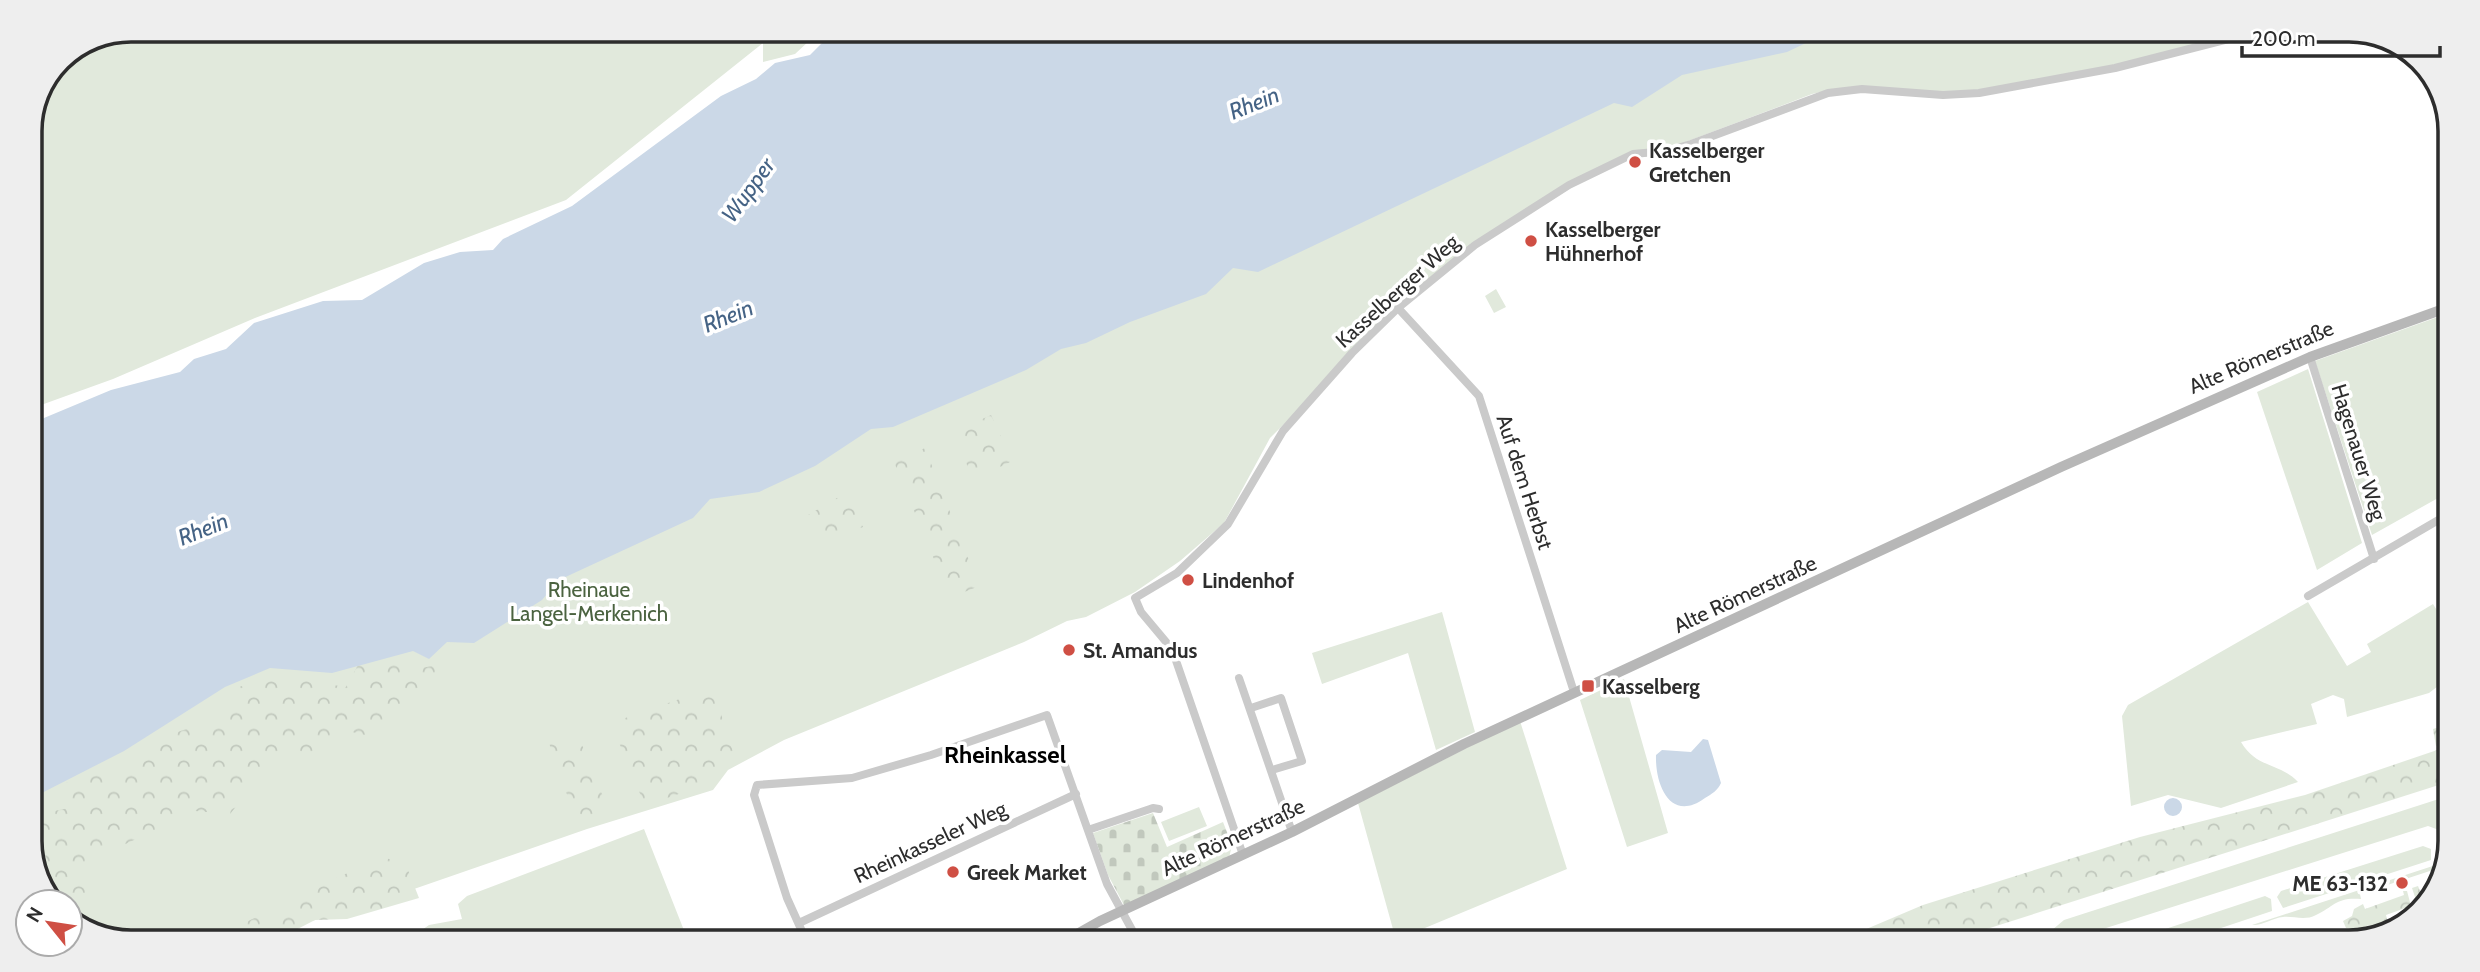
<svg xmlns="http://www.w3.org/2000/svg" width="2480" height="972" font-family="Cabin,sans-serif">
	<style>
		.green { fill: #e1e9dc }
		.forest { fill: url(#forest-crowns) }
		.cemetery { fill: url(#cemetery-stones) }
		.garden { fill: url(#garden-furrows) }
		.water { fill: #cbd8e7 }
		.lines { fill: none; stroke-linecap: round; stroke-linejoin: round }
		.street { stroke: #cacaca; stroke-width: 8 }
		.secondary { stroke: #b7b7b7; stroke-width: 10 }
		.poi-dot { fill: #cf4f44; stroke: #fff; stroke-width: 2.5 }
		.labels { text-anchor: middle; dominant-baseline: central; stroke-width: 7; stroke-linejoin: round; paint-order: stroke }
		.poi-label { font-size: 21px; font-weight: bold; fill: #2d2d2d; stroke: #fff; text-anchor: start }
		.street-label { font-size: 21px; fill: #2d2d2d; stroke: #fff }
		.park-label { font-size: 21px; fill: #4b6340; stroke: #fff }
		.water-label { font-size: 23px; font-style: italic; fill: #456385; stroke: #fff }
		.quarter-label { font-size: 24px; font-weight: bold; fill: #000; stroke: #fff }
		.rim { fill: none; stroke: #2d2d2d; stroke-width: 3.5 }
	</style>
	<defs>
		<pattern id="forest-crowns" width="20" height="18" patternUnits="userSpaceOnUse" patternTransform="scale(1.75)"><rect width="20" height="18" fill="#e1e9dc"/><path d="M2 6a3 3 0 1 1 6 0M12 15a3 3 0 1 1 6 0" fill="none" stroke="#c1c8bd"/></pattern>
		<pattern id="cemetery-stones" width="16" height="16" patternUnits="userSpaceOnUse" patternTransform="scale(1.75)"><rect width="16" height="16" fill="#e1e9dc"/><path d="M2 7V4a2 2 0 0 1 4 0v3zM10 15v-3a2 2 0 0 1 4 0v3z" fill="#c1c8bd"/></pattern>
		<pattern id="garden-furrows" width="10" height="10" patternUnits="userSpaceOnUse" patternTransform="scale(1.75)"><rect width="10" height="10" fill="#e1e9dc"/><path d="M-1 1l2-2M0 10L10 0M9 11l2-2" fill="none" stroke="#c1c8bd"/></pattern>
	</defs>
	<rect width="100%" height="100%" fill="#fff"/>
	<path class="green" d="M131,30L825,31L809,41L795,54L763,62V43L566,200L255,318L113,379L30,409V125L60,59Z
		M1405,33L2246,35L2180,52L1978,92L1834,89L1812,94L1667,149L1616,160L1443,267L1270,438L1224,523L1180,561L1135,592L1086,617L1067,621L1024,642L784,740L728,770L713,790L587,829L362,907L254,937H98L70,917V902H50L30,848V595Z
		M1496,289L1506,307L1494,313L1485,296Z
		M2449,313L2447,493L2372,535L2315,361Z
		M2308,369L2362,543L2317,570L2257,392Z
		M2308,602L2347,666L2371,652L2367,644L2433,604L2446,625V680L2429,693L2347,717L2344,699L2333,695L2311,704L2317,724L2241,742C2257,769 2279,762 2298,782L2221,808L2168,795L2131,806L2122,716L2128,705Z
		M1442,612L1475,732L1436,750L1408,653L1322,684L1312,653Z
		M1624,679L1668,833L1627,847L1580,700Z
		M1520,721L1567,869L1396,940L1358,803Z
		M2445,797V856L2437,847L2441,837L2439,830L2428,826L2062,942L2039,941L2064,920Z
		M1199,807L1207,826L1169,841L1161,822Z
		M644,829L687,938H422L419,932L429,925L462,919L458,904L467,896Z
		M2423,846L2431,849V860L2283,908L2277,897L2281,891Z
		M2445,862V866L2360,894L2361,899C2336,897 2335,906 2316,915C2305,921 2294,916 2283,917C2272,918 2262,926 2252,925Z
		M2265,896L2271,899L2272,911L2179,942H2126Z
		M2232,931L2245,933L2235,936V942H2199Z"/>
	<path class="forest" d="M991,415L1012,461L984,475L968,468L956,431Z
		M925,448L979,586L950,598L894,462Z
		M847,492L863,527L836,537L811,532L803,518Z
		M406,657L416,669L437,665L446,677L428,683L365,735L339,729L319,751L275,758L230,814L195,811L75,868L90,901L70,905V902H50L30,848V816L69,808L66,783L130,767L157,739L216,719L238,687L283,677L346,687L358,665H388Z
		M714,687C719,703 727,743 735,753L712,770L698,787L645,806L611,723Z
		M578,735L610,814L578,826L549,743Z
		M2446,747L2445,783L1949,941H1838L1923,905L2140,837L2305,795Z
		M386,858L406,865L419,898L347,919L315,920L282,937H215L265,913L275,918L280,914L279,900Z
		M2436,885L2421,905L2418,906L2412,888L2418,886L2420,891Z
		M2403,891H2407L2411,906L2386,915L2388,923L2371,928L2370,925L2354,930L2346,928L2343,921L2352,916L2354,909L2363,904L2365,909L2404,895Z"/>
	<path class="cemetery" d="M1153,813L1167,847L1223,822L1232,845L1229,858L1125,907L1108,875L1093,833Z"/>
	<path class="garden" d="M2446,725V743L2436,746L2433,729Z"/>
	<path class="water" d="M834,31L1825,34L1787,52L1682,75L1632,107L1614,103L1258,272L1233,268L1206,294L1130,322L1086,343L1061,349L1026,370L893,427L871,429L815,466L759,492L710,499L693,518L559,580L542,600L474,643L447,642L429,659L413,651L332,673L270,668L225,687L124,751L30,799V430L44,418L111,390L180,372L194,359L226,349L254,323L323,301L362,300L424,263L460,252L493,250L503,239L572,206L721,96L756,79L775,63L810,55Z
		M1703,739L1708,740L1721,783C1718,790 1712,794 1705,798C1671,823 1655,786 1656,755L1662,750L1691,752Z
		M2164 807a9 9 0 1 1 18 0a9 9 0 1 1-18 0Z"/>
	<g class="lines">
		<path class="street" d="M1398,308L1479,396L1574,692
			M2310,357L2374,559
			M2308,596L2447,515
			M1239,678L1292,832
			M1251,708L1281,698L1302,761L1272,770
			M1088,830L1153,808L1159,809
			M1243,855L1172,649L1141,612L1135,598L1177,573L1228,524L1283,431L1352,353L1398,308L1475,245L1569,185L1633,154L1667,151L1691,144L1828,93L1862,89L1943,95L1979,93L2115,68L2244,35
			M799,923L1076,794
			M805,938L787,898L754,795L757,785L852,778L931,755L1047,715L1107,884L1137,939"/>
		<path class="secondary" d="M1068,939L1100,921L1292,832L1464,744L2061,467L2310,357L2449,307"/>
	</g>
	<g class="poi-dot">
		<circle cx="1635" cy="162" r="7"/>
		<circle cx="1531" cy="241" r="7"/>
		<circle cx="1188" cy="580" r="7"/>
		<circle cx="1069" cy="650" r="7"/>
		<rect x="1581" y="679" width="14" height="14" rx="3.5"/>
		<circle cx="953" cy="872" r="7"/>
		<circle cx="2402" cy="883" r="7"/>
	</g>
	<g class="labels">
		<g class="poi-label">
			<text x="1649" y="150">Kasselberger<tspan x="1649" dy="24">Gretchen</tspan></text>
			<text x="1545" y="229">Kasselberger<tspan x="1545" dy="24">Hühnerhof</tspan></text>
			<text x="1202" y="580">Lindenhof</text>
			<text x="1083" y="650">St. Amandus</text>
			<text x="1602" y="686">Kasselberg</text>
			<text x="967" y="872">Greek Market</text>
			<text x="2388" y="883" text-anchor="end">ME 63-132</text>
		</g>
		<g class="street-label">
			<text transform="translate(1397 291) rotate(-42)">Kasselberger Weg</text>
			<text transform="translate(2261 357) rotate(-23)">Alte Römerstraße</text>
			<text transform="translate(2359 452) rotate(73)">Hagenauer Weg</text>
			<text transform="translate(1525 482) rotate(72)">Auf dem Herbst</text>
			<text transform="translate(1745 594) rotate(-25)">Alte Römerstraße</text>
			<text transform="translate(1233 837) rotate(-25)">Alte Römerstraße</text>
			<text transform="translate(930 842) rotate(-25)">Rheinkasseler Weg</text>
		</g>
		<g class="park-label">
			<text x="589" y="589">Rheinaue<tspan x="589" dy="24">Langel-Merkenich</tspan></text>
		</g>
		<g class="water-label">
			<text transform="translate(1254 103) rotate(-22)">Rhein</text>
			<text transform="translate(748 190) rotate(-54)">Wupper</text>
			<text transform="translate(728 316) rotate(-22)">Rhein</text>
			<text transform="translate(203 529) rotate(-22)">Rhein</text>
		</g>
		<g class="quarter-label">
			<text x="1005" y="754">Rheinkassel</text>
		</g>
	</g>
	<path d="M0 0H2480V972H0ZM131 42H2349A89 89 0 0 1 2438 131V841A89 89 0 0 1 2349 930H131A89 89 0 0 1 42 841V131A89 89 0 0 1 131 42Z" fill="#eee" fill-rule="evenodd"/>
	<path class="rim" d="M131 42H2349A89 89 0 0 1 2438 131V841A89 89 0 0 1 2349 930H131A89 89 0 0 1 42 841V131A89 89 0 0 1 131 42Z"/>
	<g transform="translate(49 923) rotate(300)"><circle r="33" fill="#ffffff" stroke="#ababab" stroke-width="2"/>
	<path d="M0-5L12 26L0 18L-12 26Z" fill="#cf4f44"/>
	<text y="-10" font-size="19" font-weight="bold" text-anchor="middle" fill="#2d2d2d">N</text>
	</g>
	<path d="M2242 46v10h198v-10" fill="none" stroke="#2d2d2d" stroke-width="3.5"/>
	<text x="2252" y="46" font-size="21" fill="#2d2d2d" stroke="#ffffff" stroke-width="5" paint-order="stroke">200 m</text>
</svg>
